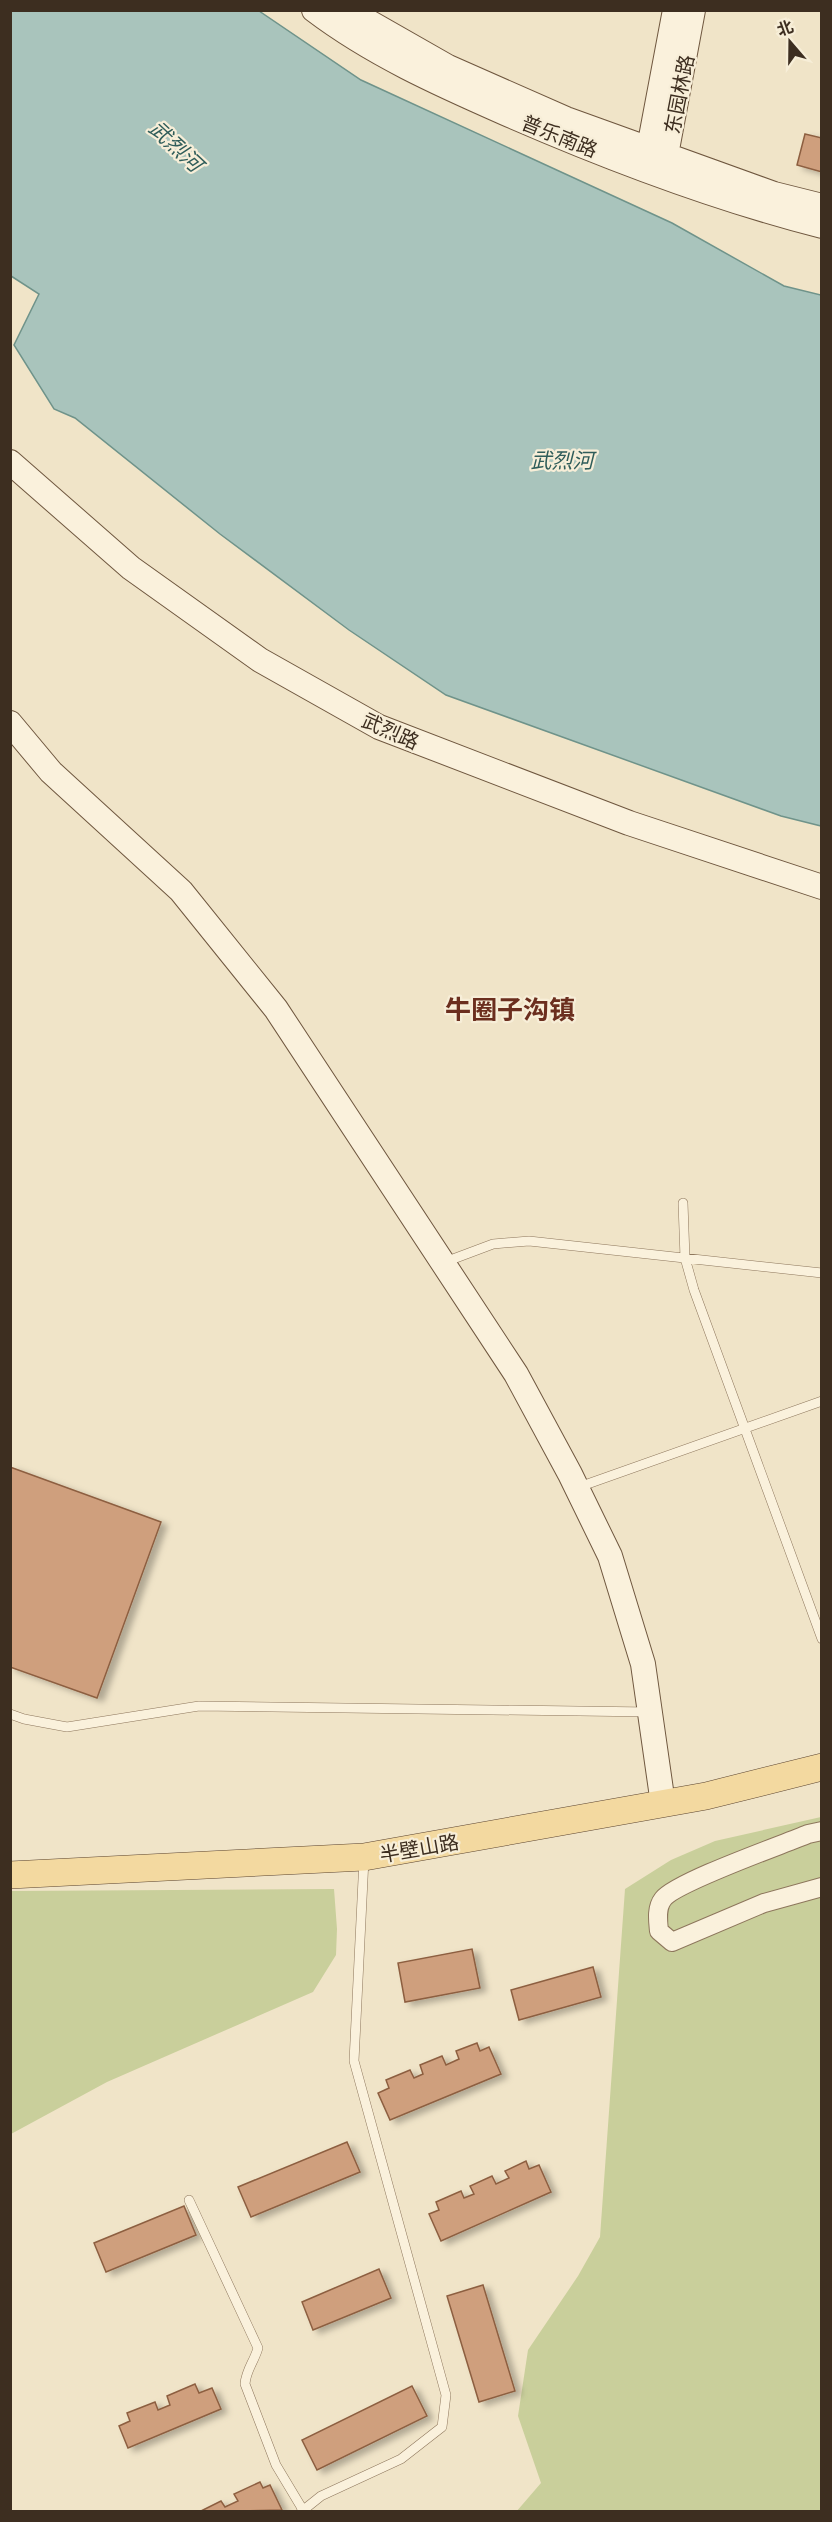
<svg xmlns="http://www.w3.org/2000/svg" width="832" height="2522" font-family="Georgia,'Noto Sans SC',serif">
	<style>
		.green { fill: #c9cf9b }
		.water { fill: #a9c4bc; stroke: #6f938a; stroke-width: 1.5 }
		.building { fill: #cf9f7d; stroke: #8d5f41; stroke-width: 1.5; filter: url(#shadow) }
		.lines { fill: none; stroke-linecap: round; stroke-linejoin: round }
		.lane-casing { stroke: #8d765c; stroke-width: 10 }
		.street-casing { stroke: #8d765c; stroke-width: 20 }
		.secondary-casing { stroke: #6f573f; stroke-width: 26 }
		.primary-casing { stroke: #5b4430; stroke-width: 28 }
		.lane { stroke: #faf1dc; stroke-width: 9 }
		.street { stroke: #faf1dc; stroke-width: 18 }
		.secondary { stroke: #faf1dc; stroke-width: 24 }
		.primary { stroke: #f3d9a0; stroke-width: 27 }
		.labels { text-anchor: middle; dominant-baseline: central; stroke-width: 4.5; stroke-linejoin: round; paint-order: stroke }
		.street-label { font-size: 20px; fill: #3d2e20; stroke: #f7eed8 }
		.water-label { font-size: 21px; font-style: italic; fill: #2f5d5a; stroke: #f7eed8 }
		.district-label { font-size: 26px; font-weight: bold; fill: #6b2e1e; stroke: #f7eed8 }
	</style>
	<defs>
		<filter id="shadow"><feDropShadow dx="6" dy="3.5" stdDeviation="3" flood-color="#0004"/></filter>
	</defs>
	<rect width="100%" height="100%" fill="#f0e4c8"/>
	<path class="green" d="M821,1817V2511L516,2512L541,2483L518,2416L528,2350L578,2276L600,2237L625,1889L671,1860L715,1841Z
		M334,1889L337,1929L336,1955L313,1992L107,2082L11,2134V1891Z"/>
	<path class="water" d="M10,11H259L361,80L672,223L784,286L821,295V826L781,816L446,695L349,630L220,534L75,418L54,409L14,345L39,294L11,276Z"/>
	<path class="building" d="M805,134L822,138V172L797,165Z
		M10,1467L161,1522L97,1698L10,1667Z
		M472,1949L480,1988L405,2002L398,1963Z
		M593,1967L601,1997L519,2020L511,1990Z
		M477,2043L480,2051L489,2047L501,2074L390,2120L378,2093L389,2088L386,2080L410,2070L414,2078L423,2074L420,2065L442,2056L446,2065L459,2059L456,2051Z
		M347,2142L360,2172L251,2217L238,2187Z
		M526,2161L529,2169L539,2165L551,2192L441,2241L429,2214L439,2210L436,2202L461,2191L464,2198L474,2194L470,2186L492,2176L496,2184L509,2178L505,2171Z
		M184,2206L196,2235L106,2272L94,2243Z
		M379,2269L391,2298L313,2330L302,2302Z
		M483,2285L515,2391L479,2402L447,2296Z
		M195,2384L199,2393L212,2388L221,2409L128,2448L119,2426L130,2421L127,2413L155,2402L158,2410L170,2405L167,2396Z
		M412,2386L427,2416L317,2470L302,2440Z
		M260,2482L263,2488L270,2485L282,2510L199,2512L221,2501L225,2507L238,2501L234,2494Z"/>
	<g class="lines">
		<defs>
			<path id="lane" d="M683,1203L685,1258L694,1290L822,1639
				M445,1262L493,1244L529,1241L822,1273
				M579,1487L822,1401
				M10,1714L24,1719L67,1727L199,1706L650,1712
				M189,2200L258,2348C254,2362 246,2370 245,2384L276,2465L303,2510
				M301,2512L321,2496L401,2459L442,2427L446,2395L354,2061L364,1859"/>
			<path id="street" d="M822,1831L808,1834C782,1845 676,1882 663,1899C656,1908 658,1921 659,1931L672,1942L764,1903L822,1887"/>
			<path id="secondary" d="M314,10C372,54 439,84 505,113C608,158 713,198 822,226
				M348,10L448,67L566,119L774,194L822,206
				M646,164L675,10
				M663,171L693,10
				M10,462L131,568L260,660L379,727L629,823L822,887
				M10,723L51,772L181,891L276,1009L516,1374L570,1474L610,1556L643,1664L663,1804"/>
			<path id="primary" d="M10,1875L364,1857L706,1796L822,1767"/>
		</defs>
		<use href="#lane" class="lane-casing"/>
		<use href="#street" class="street-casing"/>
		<use href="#secondary" class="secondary-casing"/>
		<use href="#primary" class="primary-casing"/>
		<use href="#lane" class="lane"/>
		<use href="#street" class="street"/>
		<use href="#secondary" class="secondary"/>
		<use href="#primary" class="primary"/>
	</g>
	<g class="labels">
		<g class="street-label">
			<text transform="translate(678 94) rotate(-79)">东园林路</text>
			<text transform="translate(560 135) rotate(22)">普乐南路</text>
			<text transform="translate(391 730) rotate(24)">武烈路</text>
			<text transform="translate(419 1847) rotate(-10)">半壁山路</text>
		</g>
		<g class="water-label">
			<text transform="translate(177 145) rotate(43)">武烈河</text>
			<text x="562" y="459">武烈河</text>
		</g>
		<g class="district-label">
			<text x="510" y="1007">牛圈子沟镇</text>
		</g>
	</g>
	<rect width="832" height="2522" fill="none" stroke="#3d2e20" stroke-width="24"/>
	<g transform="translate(790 42) rotate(340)" stroke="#f7eed8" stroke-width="4.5" paint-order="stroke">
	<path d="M0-4.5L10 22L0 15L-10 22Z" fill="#3d2e20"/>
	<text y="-9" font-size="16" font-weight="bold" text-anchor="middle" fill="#3d2e20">北</text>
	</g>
</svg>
